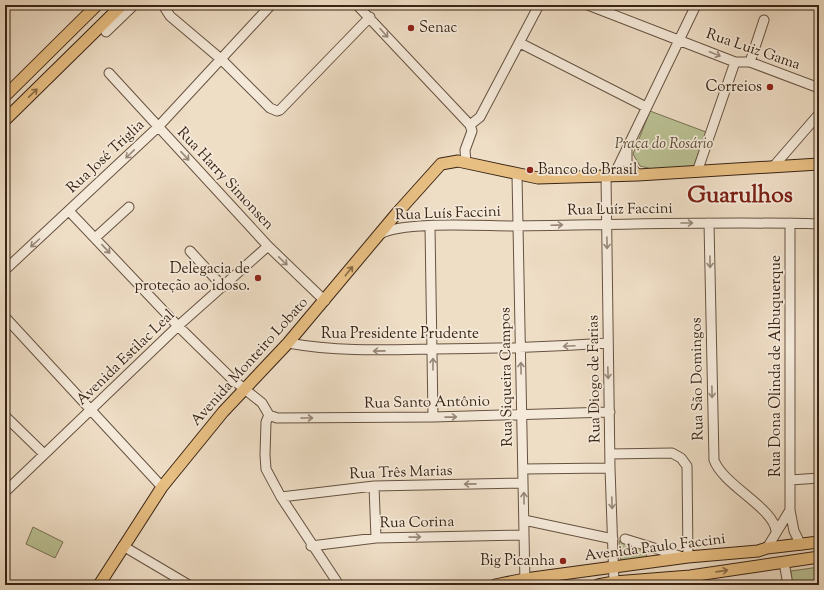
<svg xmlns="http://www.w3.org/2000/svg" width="824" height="590" font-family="'Sorts Mill Goudy',serif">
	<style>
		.green { fill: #bac194; stroke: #7a7254 }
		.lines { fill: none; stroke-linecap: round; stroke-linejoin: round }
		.minor-casing { stroke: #665241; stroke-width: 11 }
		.major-casing { stroke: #392415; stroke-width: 13 }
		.minor { stroke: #f5eada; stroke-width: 9 }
		.major { stroke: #e8bf83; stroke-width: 11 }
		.oneway { stroke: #978778 }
		.oneway2 { stroke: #886a46 }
		.poi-dot { fill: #8f2418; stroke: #f5eada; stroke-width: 1.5 }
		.labels { text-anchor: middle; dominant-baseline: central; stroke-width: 3.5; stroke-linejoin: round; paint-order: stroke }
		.poi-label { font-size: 15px; fill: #392415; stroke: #f5eada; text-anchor: end }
		.street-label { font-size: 15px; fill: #392415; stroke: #f5eada }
		.park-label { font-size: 15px; font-style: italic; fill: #594b35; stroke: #f5eada }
		.town-label { font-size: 23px; font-weight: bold; fill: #7a1f14; stroke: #f5eada }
	</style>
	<rect width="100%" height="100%" fill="#efdec6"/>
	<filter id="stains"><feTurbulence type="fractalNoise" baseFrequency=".005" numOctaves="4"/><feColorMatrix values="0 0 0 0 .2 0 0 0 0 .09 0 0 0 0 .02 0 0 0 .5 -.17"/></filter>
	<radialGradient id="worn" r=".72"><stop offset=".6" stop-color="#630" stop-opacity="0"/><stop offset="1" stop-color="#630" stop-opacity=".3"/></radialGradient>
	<path class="green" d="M650,111L706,132L693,168L652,169L640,166L633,154Z
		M33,527L63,542L55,558L26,544Z
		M619,541L646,551L647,560L621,562Z
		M819,567V585H791V571Z"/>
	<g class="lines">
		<defs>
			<path id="minor" d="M163,5L170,16L222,60L270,108L277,111L280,110L370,17
				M357,5L470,125L472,131L465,150L466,163
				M588,5L735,62H750L819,88
				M106,32L134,5
				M520,43L646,107
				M750,62L764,20
				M109,73L268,246L325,301
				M470,125L480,117L539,5
				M627,150V162L638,175
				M773,167L819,114
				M697,172L735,62
				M517,175L525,585
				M69,211L178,326L232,379L262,403L269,415
				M709,223L714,460C723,485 774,508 776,531
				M790,223V510L794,531L801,545
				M430,227L433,417
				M380,234C404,221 481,226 512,226C615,225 717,221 819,224
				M95,238L129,207
				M190,251L223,287
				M5,270L158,127L271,5
				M5,317L162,487
				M288,343C338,352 384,350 434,349C492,349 550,347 608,343
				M269,415L277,418L433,417L610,412
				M269,415L266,422L265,455L266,469L281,497L339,585
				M5,416L44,454
				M610,454L672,453L681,458L687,466L688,557
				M523,469L610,468
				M791,480L819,478
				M374,486L376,538
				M5,492L178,326L268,246
				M281,497L374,486L523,483
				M524,520L613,539
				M625,539L683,557
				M123,546L189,585
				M311,546L376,538L524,535
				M767,548L790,510
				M784,562L788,585
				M614,582L610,468L606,176L617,169L696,5
				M689,585L690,576"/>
			<path id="major" d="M5,96L97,5
				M5,120L122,5
				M99,585L162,487L223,412L288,343L397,213L441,164L458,161L538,178L638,175L819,164
				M495,585L525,579L688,557L758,551L767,548L819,542
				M598,585L614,582L690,576L819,557"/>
		</defs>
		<use href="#minor" class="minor-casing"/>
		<use href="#major" class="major-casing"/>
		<use href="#minor" class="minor"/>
		<use href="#major" class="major"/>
	</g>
	<defs><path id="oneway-shaft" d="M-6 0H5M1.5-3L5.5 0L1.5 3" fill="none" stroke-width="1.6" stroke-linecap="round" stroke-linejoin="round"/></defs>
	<g class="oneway">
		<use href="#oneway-shaft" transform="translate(384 33) rotate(48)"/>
		<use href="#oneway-shaft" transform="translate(715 54) rotate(22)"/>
		<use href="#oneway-shaft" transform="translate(130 154) rotate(136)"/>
		<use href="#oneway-shaft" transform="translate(185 156) rotate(47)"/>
		<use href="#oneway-shaft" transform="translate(687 223)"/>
		<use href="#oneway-shaft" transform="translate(557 225) rotate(-2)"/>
		<use href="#oneway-shaft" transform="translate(35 243) rotate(138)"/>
		<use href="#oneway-shaft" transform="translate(607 243) rotate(89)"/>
		<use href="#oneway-shaft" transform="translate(106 249) rotate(47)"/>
		<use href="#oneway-shaft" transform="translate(283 261) rotate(44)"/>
		<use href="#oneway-shaft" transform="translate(710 262) rotate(89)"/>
		<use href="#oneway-shaft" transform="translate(569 346) rotate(177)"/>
		<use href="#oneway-shaft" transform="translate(379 351) rotate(179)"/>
		<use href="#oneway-shaft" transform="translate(433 364) rotate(-90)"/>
		<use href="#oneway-shaft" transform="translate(521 368) rotate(-91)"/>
		<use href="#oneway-shaft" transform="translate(608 373) rotate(88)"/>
		<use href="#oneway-shaft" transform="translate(712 392) rotate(89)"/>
		<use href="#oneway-shaft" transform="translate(451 417) rotate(-1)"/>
		<use href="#oneway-shaft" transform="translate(307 418)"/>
		<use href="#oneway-shaft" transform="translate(470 484) rotate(179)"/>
		<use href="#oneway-shaft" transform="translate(524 498) rotate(-91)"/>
		<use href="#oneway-shaft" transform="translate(612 503) rotate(88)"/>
		<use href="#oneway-shaft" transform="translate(415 537) rotate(-1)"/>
	</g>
	<g class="oneway2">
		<use href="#oneway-shaft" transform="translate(33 93) rotate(-44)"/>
		<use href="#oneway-shaft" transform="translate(349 271) rotate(-51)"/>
		<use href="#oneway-shaft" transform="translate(722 571) rotate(-8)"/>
	</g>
	<g class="poi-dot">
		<circle cx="411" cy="28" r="4"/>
		<circle cx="770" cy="87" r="4"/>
		<circle cx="530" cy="170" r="4"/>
		<circle cx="258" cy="278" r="4"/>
		<circle cx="563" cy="561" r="4"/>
	</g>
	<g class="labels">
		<g class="poi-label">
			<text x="419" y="28" text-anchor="start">Senac</text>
			<text x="762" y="87">Correios</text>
			<text x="538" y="170" text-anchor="start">Banco do Brasil</text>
			<text x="250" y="269">Delegacia de<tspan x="250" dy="17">proteção ao idoso.</tspan></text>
			<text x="555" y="561">Big Picanha</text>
		</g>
		<g class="street-label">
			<text transform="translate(753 50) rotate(19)">Rua Luiz Gama</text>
			<text transform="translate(106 157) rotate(-43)">Rua José Triglia</text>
			<text transform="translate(225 179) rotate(47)">Rua Harry Simonsen</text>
			<text transform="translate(620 210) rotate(-1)">Rua Luíz Faccini</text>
			<text transform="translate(448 214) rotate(-2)">Rua Luís Faccini</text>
			<text x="400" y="334">Rua Presidente Prudente</text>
			<text transform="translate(126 358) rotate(-44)">Avenida Estilac Leal</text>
			<text transform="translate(250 362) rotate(-48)">Avenida Monteiro Lobato</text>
			<text transform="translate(776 366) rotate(-90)">Rua Dona Olinda de Albuquerque</text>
			<text transform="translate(507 377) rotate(-91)">Rua Siqueira Campos</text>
			<text transform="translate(595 379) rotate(-91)">Rua Diogo de Farias</text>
			<text transform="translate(698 379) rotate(-91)">Rua São Domingos</text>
			<text transform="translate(427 403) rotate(-1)">Rua Santo Antônio</text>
			<text transform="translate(401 473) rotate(-2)">Rua Três Marias</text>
			<text transform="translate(417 523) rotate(-1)">Rua Corina</text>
			<text transform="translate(655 548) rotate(-7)">Avenida Paulo Faccini</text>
		</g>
		<g class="park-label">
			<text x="664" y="144">Praça do Rosário</text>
		</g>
		<g class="town-label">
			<text x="740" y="196">Guarulhos</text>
		</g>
	</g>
	<rect width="824" height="590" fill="none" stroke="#efdec6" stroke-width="20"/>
	<rect x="6" y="6" width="812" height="578" fill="none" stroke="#392415" stroke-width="2"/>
	<rect x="10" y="10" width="804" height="570" fill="none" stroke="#392415"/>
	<rect width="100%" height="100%" filter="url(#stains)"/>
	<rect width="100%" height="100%" fill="url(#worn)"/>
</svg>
